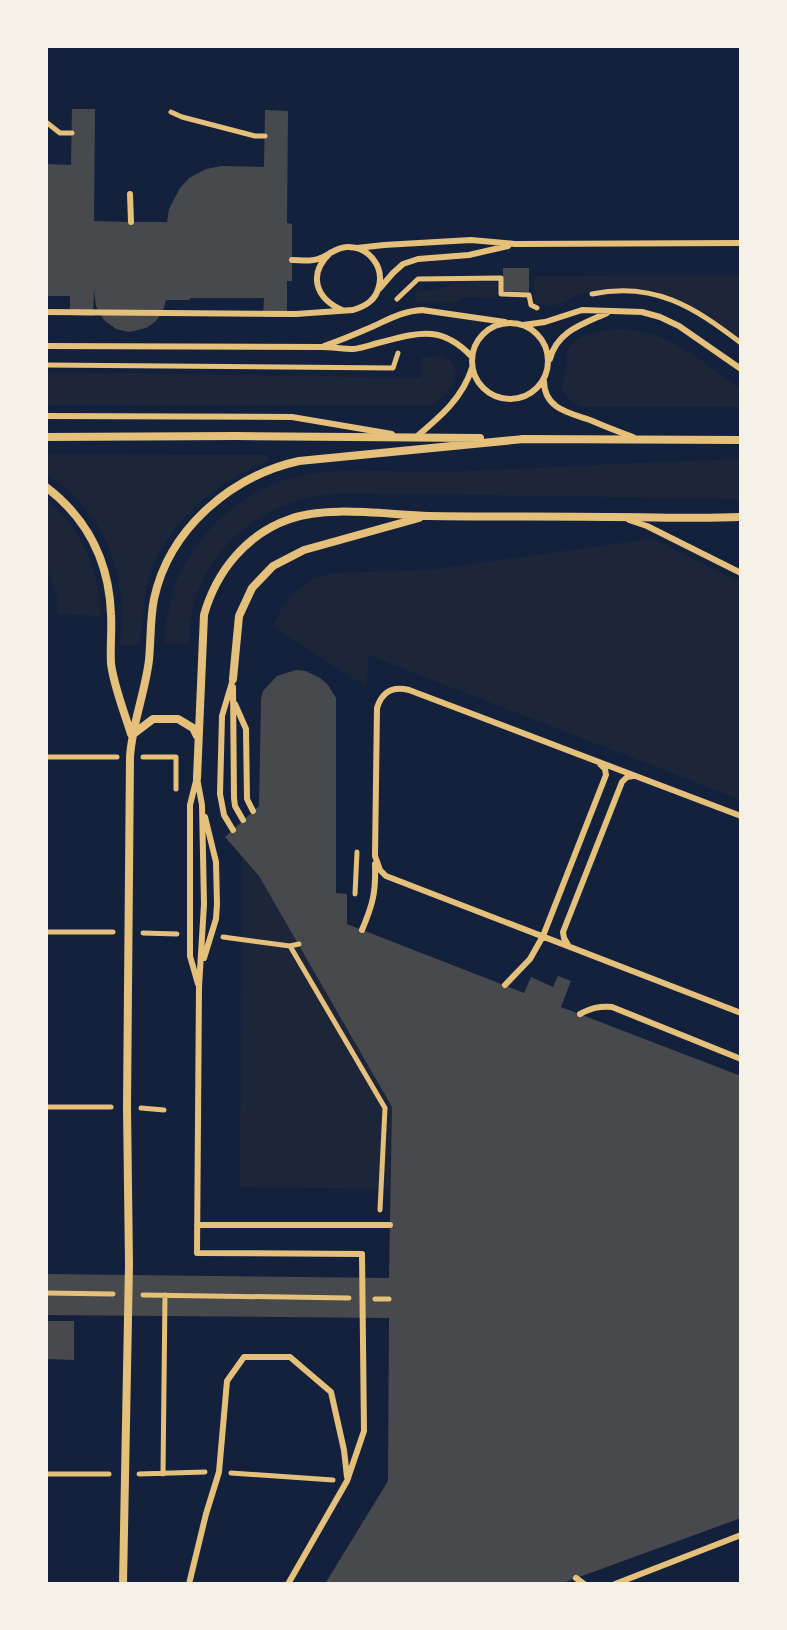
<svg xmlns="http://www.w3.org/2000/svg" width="787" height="1630" font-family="Roboto,sans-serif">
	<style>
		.green { fill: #1d2539 }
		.building { fill: #48494c }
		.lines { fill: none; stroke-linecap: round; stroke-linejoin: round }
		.path { stroke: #e5c07b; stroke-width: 5 }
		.service { stroke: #e5c07b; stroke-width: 6 }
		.minor { stroke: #e5c07b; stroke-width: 8 }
	</style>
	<rect width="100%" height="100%" fill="#14213d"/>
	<path class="green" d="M741,275V340C705,309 660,283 611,288C601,288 591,291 581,294C569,298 552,311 540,305C531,300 534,285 534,276Z
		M459,280L499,281L498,295L494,298L465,297L453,303L416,302V292L441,289Z
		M618,329C669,329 701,362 741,389V406L733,407H583C572,403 566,398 562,387C563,380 566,374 567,367C567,363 566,358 567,354C570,333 602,331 618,329Z
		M443,356C469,370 450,395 432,405H46V372L421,378L422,357Z
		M46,454L267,455L269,461C219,479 164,525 149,578C143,599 142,622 140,645H120C121,632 122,619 122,606C121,552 90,502 46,474Z
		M741,459V499L337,493C323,495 308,497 294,502C246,517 206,557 193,606C190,619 189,631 189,644L164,643C167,619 170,595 180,573C203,526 248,487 299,476C338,468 380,471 420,472C442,473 464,471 486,470C571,467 656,461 741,459Z
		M46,499C84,530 97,568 101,616L57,614V596L46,565Z
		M648,539L658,541L741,583V800L368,655L367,687L273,627L281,609L294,592L313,579L332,573L430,570Z
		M242,857L259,876L392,1107L391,1189L240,1187Z"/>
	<path class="building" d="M72,109H95L94,221L131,222H167L169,209L180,188L189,178L206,169L221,166L264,167L265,110L288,111L287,223L292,224V281H287V317H263L264,298H190V300H166L163,311L155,322L146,328L129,332L116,329L104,320L96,306L94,290L93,316L70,315V296H46V164L71,165Z
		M503,268H529V292L503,291Z
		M296,670L306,671L320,678L328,685L336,698V893L347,894V924L524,993L531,977L553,987L558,976L571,981L561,1007L741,1076V1518L560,1584H325L388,1481L389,1318L46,1315V1274L389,1278L392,1107L259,876L225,837L259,806L261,699L263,691L277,676Z
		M46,1321H74V1360L46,1359Z"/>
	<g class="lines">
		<path class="path" d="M171,112L182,117L255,136H265
			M46,122L60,133H72
			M592,294C654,281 694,307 741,343
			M397,299L418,279L501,278V294L529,295L531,305L537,308
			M46,365L393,368L398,353
			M46,757H117
			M143,757H176V789
			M355,894L357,852
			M46,932H113
			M143,933L177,934
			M223,937L290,946L299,944
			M290,946L385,1108L380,1210
			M46,1107H111
			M141,1108L164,1110
			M46,1293L113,1294
			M143,1295L349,1298
			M375,1299H389
			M231,1473L333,1480
			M46,1474H109
			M139,1474L205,1472
			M163,1474L165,1295"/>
		<path class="service" d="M130,194L131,222
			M357,248L384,245L471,240L515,244L741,243
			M330,253C308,274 315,298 342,310
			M292,260C300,260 310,262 318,259C328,256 336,247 347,247C368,246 384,266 379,286C376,300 366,306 353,310
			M380,288L393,273L403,264L418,259L469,255L508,246
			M46,312L296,314L353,310
			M472 361a38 38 0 1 1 76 0a38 38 0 1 1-76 0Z
			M523,325L545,322L582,310L642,312L660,317L679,326L741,369
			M46,346L321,347C332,347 343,349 353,349C362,348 370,345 378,343C418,333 441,324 472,357
			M324,346C339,341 353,335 367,329C386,321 401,311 422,310L505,322
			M550,359C557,331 583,324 607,313
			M544,381C544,409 570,413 590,420C604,426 619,432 633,437
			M46,416L292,417L392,434
			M415,438C440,417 462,399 472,368
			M629,520L647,526L741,573
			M233,687L234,798L235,806L243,820
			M235,704L246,729L247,799L253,811
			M197,778L202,805L204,904L199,987L197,1253L362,1254L364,1431L347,1481L288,1584
			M196,781L190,805V956L198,984
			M741,816L409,690C392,686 382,692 377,708L375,856L380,870L386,876L741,1013
			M233,830L224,815L220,794L222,716L233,679
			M362,930C373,904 376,892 375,864
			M568,945L564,938L563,932L622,782L627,777L633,776
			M204,958L216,919L217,904L216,862L205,817
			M505,985L530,959L543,936L606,775L605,769L600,764
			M580,1014C591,1008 599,1006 612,1007L741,1059
			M197,1225H390
			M576,1578L584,1584
			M189,1584L206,1514L219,1472L227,1381L244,1357H290L331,1392L344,1450L347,1477
			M615,1584L741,1535"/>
		<path class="minor" d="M46,437L236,436L480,438
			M522,439L741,440
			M46,487C88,519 109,562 111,614C112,630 110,647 111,663C113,684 125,714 131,734
			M233,679L239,616L252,588L273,566L304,550L419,518
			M132,735L153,719H178L193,728L197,736
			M197,778L204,615C216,572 246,534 290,519C328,505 388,515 429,516C491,517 552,516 613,517C655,517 698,519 741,517
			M123,1584L129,1264L127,1107L130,757C132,724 145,693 149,660C151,640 150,619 154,599C169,529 231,476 299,461L524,439"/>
	</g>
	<rect width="787" height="1630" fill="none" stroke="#f6f1e7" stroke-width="96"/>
</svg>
